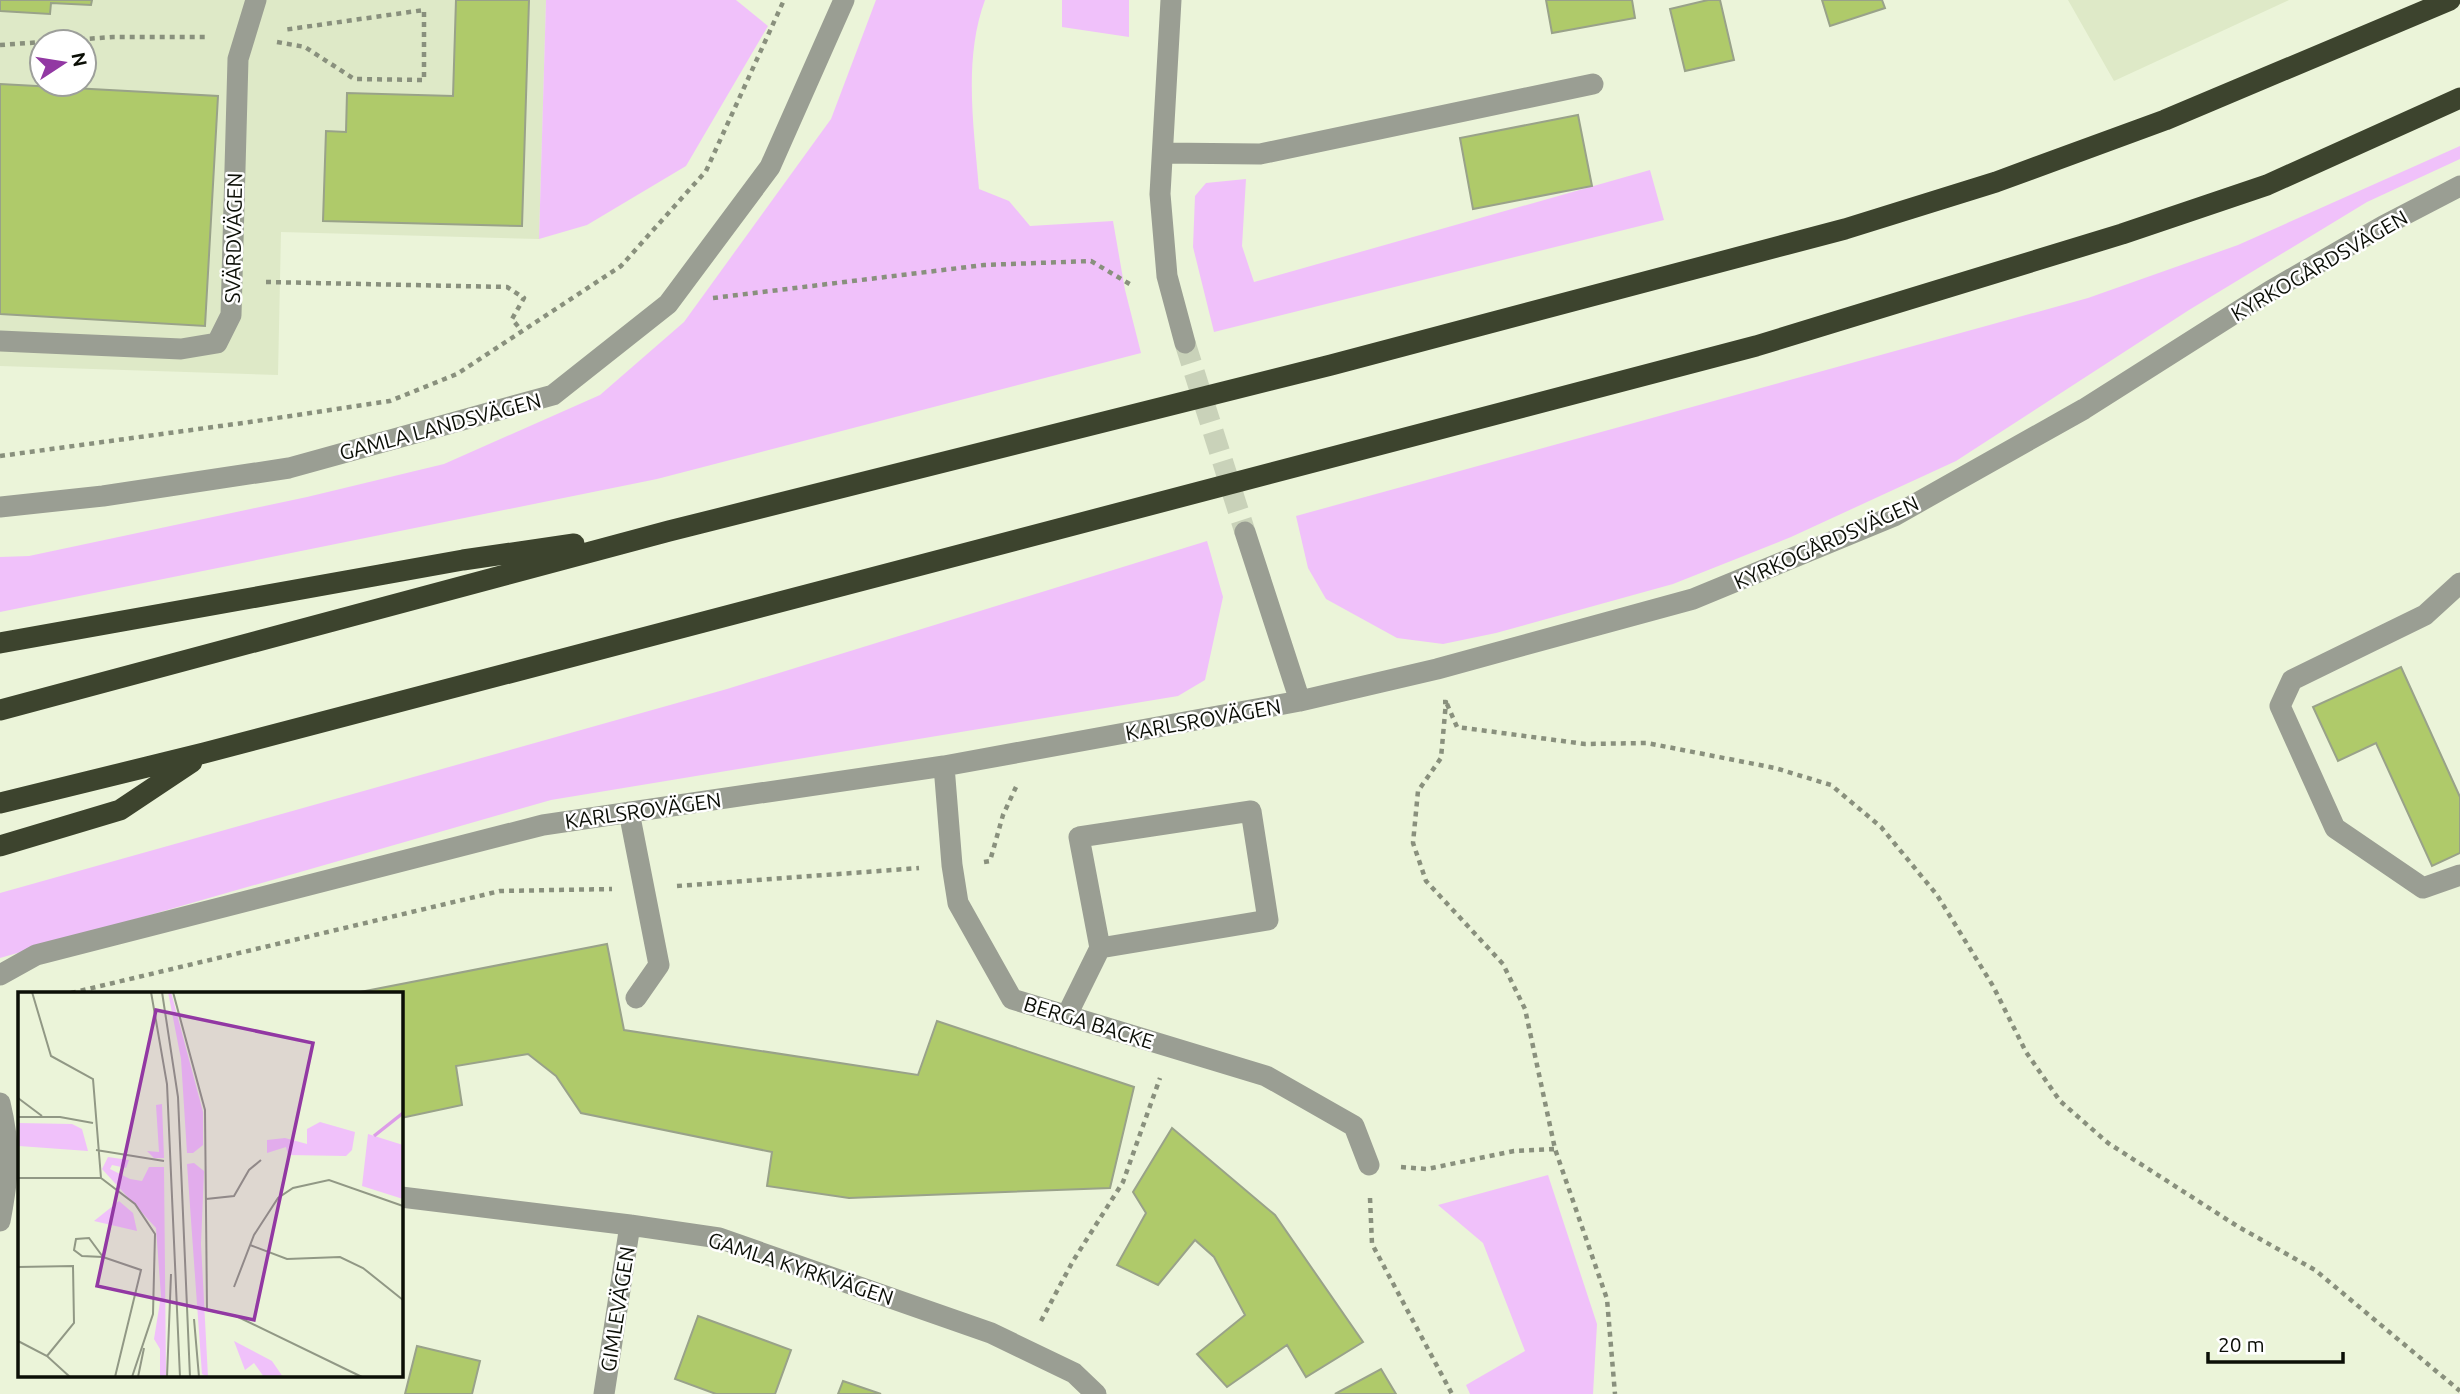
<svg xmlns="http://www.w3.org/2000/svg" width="2460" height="1394" font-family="Ubuntu,sans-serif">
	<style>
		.built { fill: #dee9c7; fill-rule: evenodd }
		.green { fill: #f0c1fa }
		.building { fill: #afca6a; stroke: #99a289; stroke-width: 2 }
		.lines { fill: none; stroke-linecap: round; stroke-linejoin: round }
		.minor-tunnel { stroke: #c9d2b9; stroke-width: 21; stroke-dasharray: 21 10; stroke-linecap: butt }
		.path { stroke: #89907d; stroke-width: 4.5; stroke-dasharray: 5 5; stroke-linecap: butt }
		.minor { stroke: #9a9e93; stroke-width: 21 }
		.highway { stroke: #3d442e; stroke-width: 21 }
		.labels { text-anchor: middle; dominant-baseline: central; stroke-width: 5; stroke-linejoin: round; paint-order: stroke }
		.street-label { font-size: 21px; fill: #0b0e06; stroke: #fff }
		.inset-river { fill: none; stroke: #dc9ce8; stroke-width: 3.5 }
		.inset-road { fill: none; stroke: #919885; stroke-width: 2 }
		.view { fill: #9238a3; fill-opacity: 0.15; stroke: #9238a3; stroke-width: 3.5 }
		.inset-edge { fill: none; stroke: #0b0e06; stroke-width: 3.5 }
	</style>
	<rect width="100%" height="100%" fill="#ebf4d9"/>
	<path class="built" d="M0,0H546L539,239L281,232L278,375L0,366ZM42,42H84V84H42Z
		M2068,0H2289L2114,81Z"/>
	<path class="green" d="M546,0H736L768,26L686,166L587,225L539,239Z
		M876,0H985C963,60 974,127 979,189L1009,201L1030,226L1113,221L1125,290L1141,353L657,479L0,612V557L29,556L307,497L444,464L600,395L684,322L831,119Z
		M1062,0H1129V37L1062,27Z
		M2460,146V159L2367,202L2189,310L1956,461L1791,537L1673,584L1496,633L1443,644L1397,638L1326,599L1308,568L1296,516L2088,298L2238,245Z
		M1650,170L1664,220L1214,332L1193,247L1195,196L1206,183L1246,179L1242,246L1254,282Z
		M1207,541L1223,597L1205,680L1178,696L551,800L0,958V893L727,689Z
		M1548,1175L1597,1324L1593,1394H1470L1466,1385L1525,1351L1483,1243L1438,1205Z"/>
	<path class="building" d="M0,0H92L91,5L51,3L50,14L0,11Z
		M456,0H529L522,226L323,221L326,131L346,132L347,93L453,96Z
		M1546,0H1632L1635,18L1552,33Z
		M1708,0H1720L1734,60L1685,71L1670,9Z
		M1822,0H1882L1885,8L1830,26Z
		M0,84L218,96L205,326L0,314Z
		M1578,115L1592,186L1473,209L1460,138Z
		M2401,667L2460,797V853L2432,866L2376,743L2338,761L2313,707Z
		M607,944L624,1030L918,1075L937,1021L1134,1087L1110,1188L849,1198L767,1186L772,1152L581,1113L556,1076L528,1054L456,1066L462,1105L401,1118V993H355Z
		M1172,1128L1275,1215L1363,1342L1306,1377L1287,1345L1227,1387L1197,1354L1245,1315L1214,1257L1195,1240L1158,1285L1117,1265L1146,1213L1133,1192Z
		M698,1316L791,1350L775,1394H716L675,1379Z
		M417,1346L480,1361L472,1394H405Z
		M1381,1369L1396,1394H1335Z
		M843,1381L881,1394H838Z"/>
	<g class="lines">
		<path class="minor-tunnel" d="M1185,343L1245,532"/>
		<path class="path" d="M277,42L305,47L354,79L424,80V10L283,30
			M0,45L113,37H209
			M266,282L507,287L524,298L512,319L521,330
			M713,298L984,265L1091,261L1133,286
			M0,456L250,422L390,401L457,374L621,266L706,171L784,0
			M1443,702H1446L1441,758L1418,791L1413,843L1426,881L1503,964L1525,1009L1555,1149L1607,1299L1615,1394
			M1447,704L1457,727L1585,744L1647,743L1775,768L1831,785L1881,827L1937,895L1993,986L2026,1052L2060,1101L2108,1143L2237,1226L2315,1270L2460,1391
			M984,862L990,861L1003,815L1016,787
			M677,886L919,868
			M71,993L500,891L612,889
			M1401,1167L1427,1169L1514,1151L1555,1149
			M1370,1198L1372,1244L1452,1394
			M1041,1321L1073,1261L1123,1182L1160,1078"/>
		<path class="minor" d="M1171,0L1160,194L1167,276L1185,343
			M1163,153L1260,154L1593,84
			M0,341L181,349L217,343L231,315L238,59L256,0
			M0,507L103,496L289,468L553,395L668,304L770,167L844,0
			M1245,532L1300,701
			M2460,583L2425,615L2292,680L2280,706L2335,828L2423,888L2460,875
			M944,766L952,865L958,903L1012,999L1266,1076L1354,1126L1369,1165
			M629,812L659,965L636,998
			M0,975L36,955L543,825L944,766L1300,701L1437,669L1693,599L1894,516L2084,409L2270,291L2383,226L2460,186
			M1067,1015L1100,948L1079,837L1251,811L1268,920L1100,948
			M0,1103C11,1149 9,1174 0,1221
			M401,1197L630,1225L719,1238L991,1333L1074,1373L1096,1394
			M604,1394L630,1225"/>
		<path class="highway" d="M0,643L463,560L574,544
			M0,710L669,531L1331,365L1845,229L1996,182L2165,120L2450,0
			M0,803L204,753L1756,346L2122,234L2267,185L2460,98
			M0,846L120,810L192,762"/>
	</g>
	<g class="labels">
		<g class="street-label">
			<text transform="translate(233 238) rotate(-89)">SVÄRDVÄGEN</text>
			<text transform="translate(2319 265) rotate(-30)">KYRKOGÅRDSVÄGEN</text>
			<text transform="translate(440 426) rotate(-15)">GAMLA LANDSVÄGEN</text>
			<text transform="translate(1826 542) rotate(-24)">KYRKOGÅRDSVÄGEN</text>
			<text transform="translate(1203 719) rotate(-10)">KARLSROVÄGEN</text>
			<text transform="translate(643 810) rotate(-8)">KARLSROVÄGEN</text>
			<text transform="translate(1089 1022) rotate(17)">BERGA BACKE</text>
			<text transform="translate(801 1268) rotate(18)">GAMLA KYRKVÄGEN</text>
			<text transform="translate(617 1309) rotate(-81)">GIMLEVÄGEN</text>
		</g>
	</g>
	<g transform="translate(18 992)">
		<rect width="385" height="385" fill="#ebf4d9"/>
		<path d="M150,0H153L185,120V153L175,161H169L163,67ZM144,112L146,166H136L129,159L141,160L138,113ZM302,130L337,140L334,158L328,164L270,163L268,155L249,161V148L267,146L289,152V137ZM0,131L54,132L64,137L70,159L1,154ZM350,142L385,153V207L344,194ZM90,165L111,168L108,176L94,173L92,177L112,187L124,189L131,175H146L148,385H142V357L136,347L143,304L138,236L84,177ZM176,171L186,179L183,252L190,385L184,382L169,172ZM101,209L115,221L119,239L76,229ZM216,349L254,369L265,385H246L236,371L227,378Z" fill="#f0c1fa"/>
		<path class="inset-river" d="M356,144L385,121"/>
		<path class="inset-road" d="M14,0L33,64L75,87L83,186L117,212L137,242L135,322L114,385M133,0L149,92L162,385M144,0L160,105L172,385M155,0L187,118L189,318L218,324L344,385M0,106L24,124M0,125H42L75,131M78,158L146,169M0,186H83M188,207L216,204L231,178L243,168M232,253L269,267L322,265L345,276L385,308M85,265L71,246L58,247L56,258L64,264L85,265L123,278L97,385M0,275L55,274L56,331L29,364M216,295L236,243L260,206L275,196L311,188L385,214M176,327L181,385M0,349L29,364L52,385M120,385L126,356M149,385L153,282"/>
		<path class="view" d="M138,18L295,51L236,328L79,294Z"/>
		<rect width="385" height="385" class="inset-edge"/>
	</g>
	<g transform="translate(63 63) rotate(78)"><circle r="33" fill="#ffffff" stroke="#9d9f9b" stroke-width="2"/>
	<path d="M0-5L12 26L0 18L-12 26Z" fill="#9238a3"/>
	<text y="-10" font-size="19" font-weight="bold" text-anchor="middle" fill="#0b0e06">N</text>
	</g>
	<path d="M2208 1352v10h135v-10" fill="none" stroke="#0b0e06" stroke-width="3.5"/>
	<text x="2218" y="1352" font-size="21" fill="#0b0e06" stroke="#ffffff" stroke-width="5" paint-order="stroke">20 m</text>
</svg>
